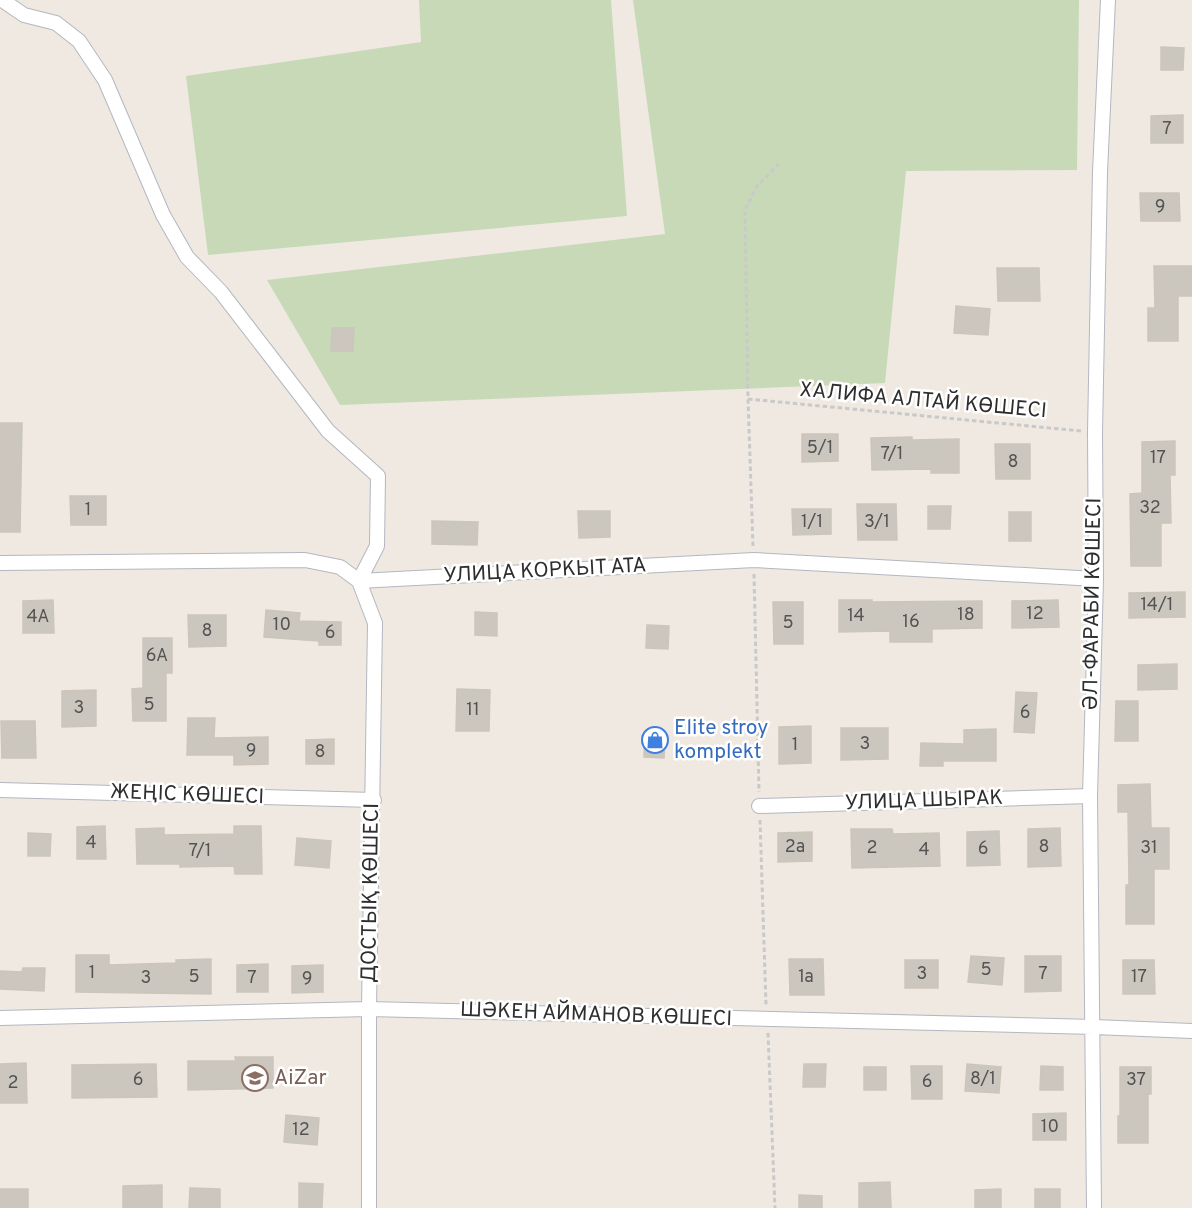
<svg xmlns="http://www.w3.org/2000/svg" width="1192" height="1208" font-family="Overpass,sans-serif">
	<style>
		.cemetery { fill: #c8d9b8 }
		.building { fill: #cbc7bf; stroke: #cbc5ba; stroke-width: 1.5 }
		.lines { fill: none; stroke-linecap: round; stroke-linejoin: round }
		.minor-casing { stroke: #b4b7c1; stroke-width: 16 }
		.path { stroke: #c9c9c9; stroke-width: 3; stroke-dasharray: 4.5 3; stroke-linecap: butt }
		.minor { stroke: #fff; stroke-width: 14 }
		.labels { text-anchor: middle; dominant-baseline: central; stroke-width: 5; stroke-linejoin: round; paint-order: stroke }
		.number-label { font-size: 18px; fill: #555452 }
		.street-label { font-size: 21px; fill: #2e2e2e; stroke: #fff }
		.shop-label { font-size: 21px; fill: #366cbe; stroke: #fff; text-anchor: start }
		.education-label { font-size: 21px; fill: #785e54; stroke: #fff; text-anchor: start }
	</style>
	<rect width="100%" height="100%" fill="#efe9e1"/>
	<path class="cemetery" d="M419,0H611L627,216L208,255L186,76L421,42Z
		M633,0H1079L1077,170L906,171L885,383L340,405L267,280L665,234Z"/>
	<path class="building" d="M1161,47L1184,48L1183,70H1161Z
		M1183,115V143H1151V116Z
		M1140,193H1179L1180,221H1141Z
		M1154,266H1192V296H1178V341H1148V308H1155Z
		M997,268H1039L1040,301H998Z
		M956,306L990,309L988,335L954,333Z
		M332,328H354L353,351H331Z
		M0,423H22L20,532H0Z
		M802,434H838V461L802,462Z
		M912,437V440L959,439V473H931V469L872,470L871,438Z
		M1175,441V475H1170L1171,523H1161V566H1131L1130,494L1142,493V442Z
		M995,444H1030V479H996Z
		M70,496H106V525H71Z
		M857,504H896L897,540H858Z
		M928,506H951L950,529H928Z
		M792,509H831V534L793,535Z
		M578,511H610V537L579,538Z
		M1009,512H1031V541H1009Z
		M432,521L478,522L477,545L432,544Z
		M1185,592V617L1129,618V593Z
		M53,600L54,633H23V601Z
		M839,600H872V602L982,601V628L932,629V642H890V631L839,632Z
		M1058,600L1059,627L1012,628V601Z
		M773,602H803V644H774Z
		M266,610L300,613L299,621L341,622V645H319V641L264,637Z
		M475,612L497,613V636L475,635Z
		M188,615H226V646L189,647Z
		M647,625L669,626L668,649L646,648Z
		M143,638H172V673H166V721H133L132,689L143,688Z
		M1177,664V689L1138,690V665Z
		M457,689L490,690L489,731H456Z
		M96,690V726L62,727V691Z
		M1016,692L1037,693L1034,733L1014,732Z
		M1116,701H1138V741H1115Z
		M188,718H215L214,738L268,737V764L234,765V755H187Z
		M1,721H35L36,758H2Z
		M811,726V763L779,764V727Z
		M841,728H888V759L841,760Z
		M996,729V761H943V766H920L921,743L964,744V730Z
		M645,734L665,735L664,758L644,757Z
		M334,739V764H306V740Z
		M1150,784L1151,828H1169V869H1154V924H1126V885H1129L1128,812H1118V785Z
		M105,826L106,859H77V827Z
		M234,826H261L262,874H235L234,866L180,867V864H137L136,829L164,828V835L234,834Z
		M1060,828L1061,866L1028,867V829Z
		M851,829H892L893,834L939,833L940,866L852,868Z
		M999,831L1000,865L967,866V832Z
		M812,832V861L778,862V833Z
		M28,833L51,834L50,856H28Z
		M297,838L331,841L329,868L295,865Z
		M76,955H109V965L176,963V960L211,959V994L76,992Z
		M971,956L1004,958L1002,985L968,982Z
		M1025,956H1061V991L1025,992Z
		M789,959H823L824,995H790Z
		M905,960H938V988H905Z
		M1123,960H1154L1155,994H1123Z
		M268,964V992H237V965Z
		M323,965V992L292,993V966Z
		M23,968H45L44,991L0,989V971L22,972Z
		M235,1057H273V1088L188,1090V1061H236Z
		M26,1063L27,1103H0V1064Z
		M156,1064L157,1097L72,1098V1065Z
		M804,1064H826L825,1087H803Z
		M967,1064L1001,1067L999,1093L965,1091Z
		M911,1066H942V1099H912Z
		M1041,1066L1063,1067V1090H1040Z
		M864,1067H886V1090H864Z
		M1120,1067H1151V1094H1148V1143H1118V1116H1120Z
		M1066,1113V1140H1033V1114Z
		M286,1115L319,1118L317,1145L284,1142Z
		M890,1182L891,1208H859V1183Z
		M299,1183L323,1184L322,1208H299Z
		M162,1185V1208H123V1186Z
		M190,1188L220,1189V1208H189Z
		M0,1189H28V1208H0Z
		M1001,1189V1208H975V1190Z
		M1035,1189H1060V1208H1035Z
		M799,1195L822,1196V1208H799Z"/>
	<g class="lines">
		<defs>
			<path id="minor" d="M2,0L24,15L56,23L79,41L105,80L163,215L187,257L221,292L328,431L378,476L377,546L359,581L375,623L369,1009V1208
				M0,563L305,560L340,567L359,581L754,560L1096,579
				M0,790L374,800
				M759,806L1090,796
				M0,1018L369,1009L1094,1027L1192,1031
				M1094,1208L1090,796L1096,579L1095,433L1100,172L1108,0"/>
		</defs>
		<use href="#minor" class="minor-casing"/>
		<path class="path" d="M748,399L1081,431
			M753,546L748,399L745,210L757,186L779,164
			M754,574L759,792
			M760,820L766,1005
			M768,1033L775,1208"/>
		<use href="#minor" class="minor"/>
	</g>
	<defs>
		<symbol id="shop-ring" viewBox="-11 -11 22 22"><circle r="9.5" fill="#fff" stroke="#3f7fe0" stroke-width="1.5"/><path d="M-5-2.5h2.3a2.7 3.5 0 0 1 5.4 0H5L5.5 6h-11ZM-1.5-2.5h3a1.5 2.3 0 0 0-3 0Z" fill="#3f7fe0"/></symbol>
		<symbol id="school-ring" viewBox="-11 -11 22 22"><circle r="9.5" fill="#fff" stroke="#8d6e63" stroke-width="1.5"/><path d="M0-5L7-2L0 1L-7-2ZM-4 1L0 2.5L4 1V4Q0 6-4 4Z" fill="#8d6e63"/></symbol>
	</defs>
	<g fill-rule="evenodd">
		<use href="#shop-ring" x="640" y="725" width="30" height="30"/>
		<use href="#school-ring" x="240" y="1063" width="30" height="30"/>
	</g>
	<g class="labels">
		<g class="number-label">
			<text x="1167" y="129">7</text>
			<text x="1160" y="207">9</text>
			<text x="820" y="448">5/1</text>
			<text x="892" y="454">7/1</text>
			<text x="1158" y="458">17</text>
			<text x="1013" y="462">8</text>
			<text x="1150" y="508">32</text>
			<text x="88" y="510">1</text>
			<text x="812" y="522">1/1</text>
			<text x="877" y="522">3/1</text>
			<text x="1157" y="605">14/1</text>
			<text x="1035" y="614">12</text>
			<text x="966" y="615">18</text>
			<text x="856" y="616">14</text>
			<text x="38" y="617">4А</text>
			<text x="911" y="622">16</text>
			<text x="788" y="623">5</text>
			<text x="282" y="625">10</text>
			<text x="207" y="631">8</text>
			<text x="330" y="633">6</text>
			<text x="157" y="656">6А</text>
			<text x="149" y="705">5</text>
			<text x="79" y="708">3</text>
			<text x="473" y="710">11</text>
			<text x="1025" y="713">6</text>
			<text x="865" y="744">3</text>
			<text x="795" y="745">1</text>
			<text x="251" y="751">9</text>
			<text x="320" y="752">8</text>
			<text x="91" y="843">4</text>
			<text x="795" y="847">2а</text>
			<text x="1044" y="847">8</text>
			<text x="872" y="848">2</text>
			<text x="1149" y="848">31</text>
			<text x="983" y="849">6</text>
			<text x="924" y="850">4</text>
			<text x="200" y="851">7/1</text>
			<text x="986" y="970">5</text>
			<text x="92" y="973">1</text>
			<text x="922" y="974">3</text>
			<text x="1043" y="974">7</text>
			<text x="194" y="977">5</text>
			<text x="806" y="977">1а</text>
			<text x="1139" y="977">17</text>
			<text x="146" y="978">3</text>
			<text x="252" y="978">7</text>
			<text x="307" y="979">9</text>
			<text x="983" y="1079">8/1</text>
			<text x="138" y="1080">6</text>
			<text x="1136" y="1080">37</text>
			<text x="927" y="1082">6</text>
			<text x="13" y="1083">2</text>
			<text x="1050" y="1127">10</text>
			<text x="301" y="1130">12</text>
		</g>
		<g class="street-label">
			<text transform="translate(923 401) rotate(5)">ХАЛИФА АЛТАЙ КӨШЕСІ</text>
			<text transform="translate(545 571) rotate(-3)">УЛИЦА КОРКЫТ АТА</text>
			<text transform="translate(1093 604) rotate(-89)">ӘЛ-ФАРАБИ КӨШЕСІ</text>
			<text transform="translate(187 795) rotate(2)">ЖЕҢІС КӨШЕСІ</text>
			<text transform="translate(924 801) rotate(-2)">УЛИЦА ШЫРАК</text>
			<text transform="translate(371 893) rotate(-89)">ДОСТЫҚ КӨШЕСІ</text>
			<text transform="translate(596 1015) rotate(2)">ШӘКЕН АЙМАНОВ КӨШЕСІ</text>
		</g>
		<g class="shop-label">
			<text x="674" y="728">Elite stroy<tspan x="674" dy="24">komplekt</tspan></text>
		</g>
		<g class="education-label">
			<text x="274" y="1078">AiZar</text>
		</g>
	</g>
</svg>
